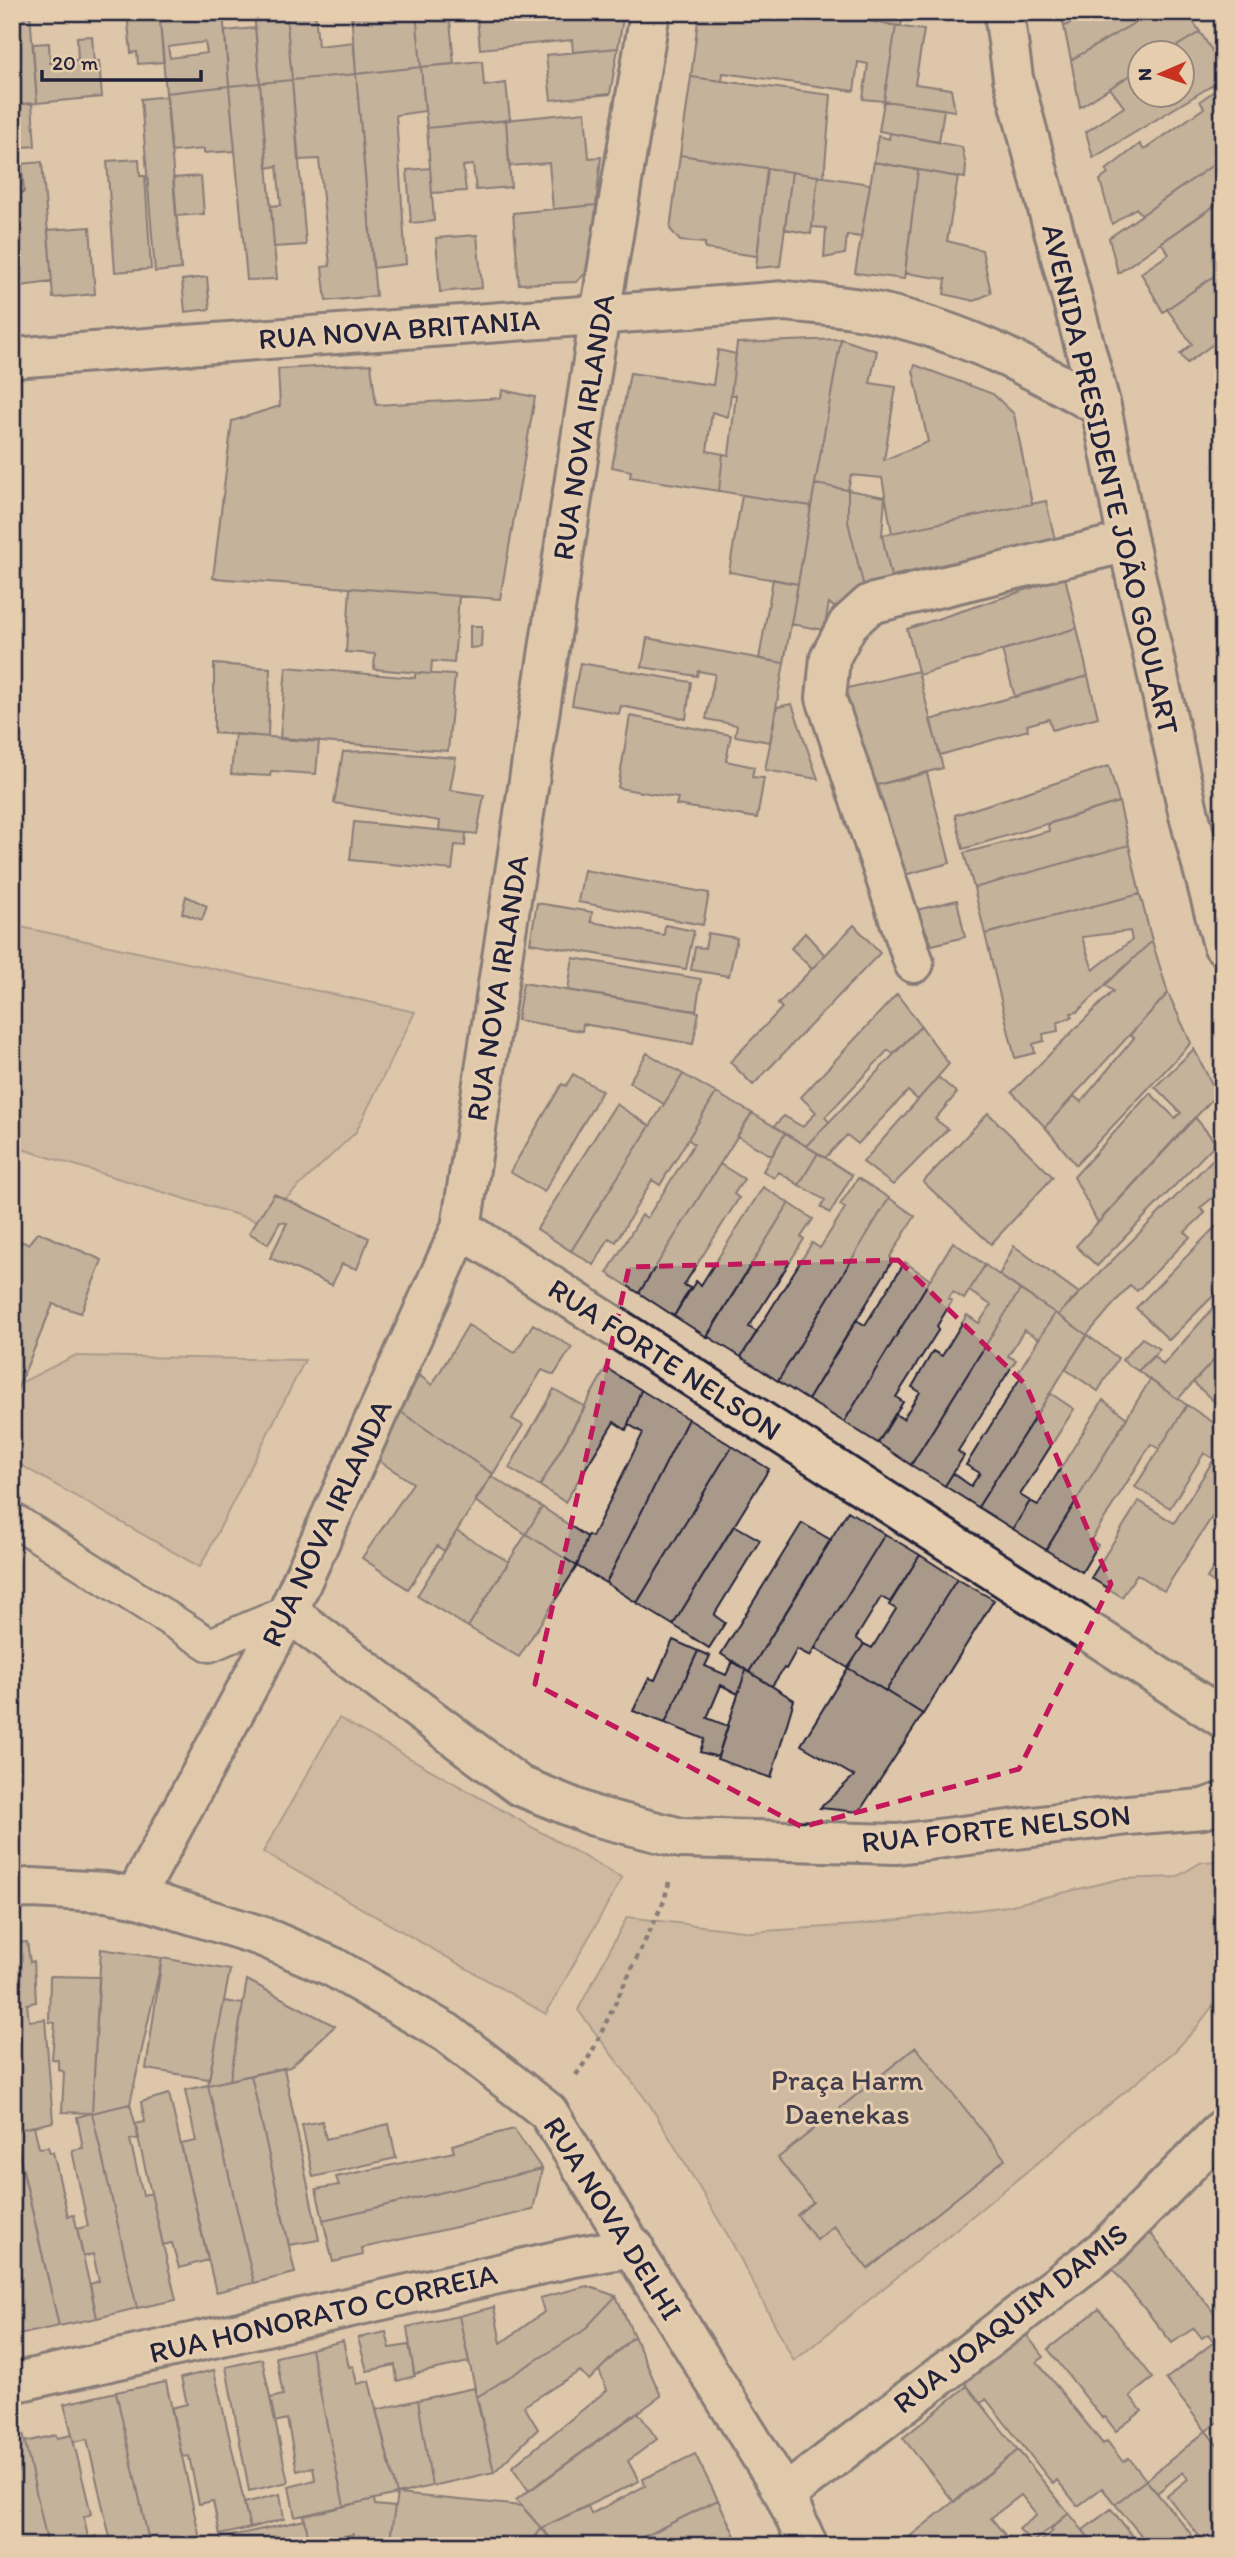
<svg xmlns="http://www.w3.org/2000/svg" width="1235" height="2558" font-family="Itim,sans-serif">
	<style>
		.green { fill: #bfab97; stroke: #706669; stroke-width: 2 }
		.building { fill: #a9998a; stroke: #22223b; stroke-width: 2; fill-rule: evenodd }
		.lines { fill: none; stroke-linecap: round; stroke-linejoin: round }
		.lane-casing { stroke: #22223b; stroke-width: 37 }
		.street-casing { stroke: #22223b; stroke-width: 44 }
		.secondary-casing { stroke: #22223b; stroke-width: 44 }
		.path { stroke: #22223b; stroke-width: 4.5; stroke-dasharray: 5 5; stroke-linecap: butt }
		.lane { stroke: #e5cdae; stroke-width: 32 }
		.street { stroke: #e5cdae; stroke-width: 38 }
		.secondary { stroke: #e5cdae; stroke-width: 38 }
		.marked { fill: none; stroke: #c2185b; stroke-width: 5; stroke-dasharray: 14 9; stroke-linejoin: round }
		.labels { text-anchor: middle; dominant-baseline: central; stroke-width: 6; stroke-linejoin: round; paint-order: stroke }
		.street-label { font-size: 30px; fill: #22223b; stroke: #e5cdae }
		.park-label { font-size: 30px; fill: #413d4d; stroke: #e5cdae }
	</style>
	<rect width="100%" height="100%" fill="#ddc6a9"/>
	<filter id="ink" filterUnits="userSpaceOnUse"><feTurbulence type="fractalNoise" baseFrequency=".0143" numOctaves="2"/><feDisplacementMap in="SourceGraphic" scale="14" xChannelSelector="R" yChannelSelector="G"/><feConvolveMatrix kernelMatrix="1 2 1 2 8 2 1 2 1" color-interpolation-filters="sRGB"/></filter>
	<g filter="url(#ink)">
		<path class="green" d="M12,925L415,1012L356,1132L261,1222L12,1146Z
			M74,1356L305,1360L200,1567L12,1460V1387Z
			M339,1718L622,1878L546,2014L263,1852Z
			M1223,1861V1992L1196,2028L1175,2051L794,2361L730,2239L650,2105L578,2010L627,1917L752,1932L857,1925L1008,1906L1120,1879L1176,1877L1202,1862Z"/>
		<path class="building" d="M12,12H30L37,103L12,105Z
			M127,12H159L164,62L138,64L137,52L131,53Z
			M159,12H223L229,86L166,93ZM205,42L207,53L170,58L168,47Z
			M254,12H286L292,80L260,83Z
			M286,12H315L318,46L354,42L356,74L292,80Z
			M351,12H416L421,67L356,74Z
			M416,12H624L618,48L573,52L572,40L480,49L477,17L450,20L454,64L421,67Z
			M699,12H817L896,26L884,101L863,99L868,64L858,62L854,91L723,73L722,81L691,77Z
			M856,12H904L901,26L855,19Z
			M1061,12H1088L1064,27Z
			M1088,12H1153L1071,60L1064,27Z
			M1153,12H1187L1200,32L1167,52H1140V69L1080,107L1071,60Z
			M896,26L924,30L915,84L951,89L955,111L884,101Z
			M255,28L260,83L229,86L225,31Z
			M1200,32L1223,68V83L1221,80L1093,158L1086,132L1124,107L1110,88L1140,69V94H1182V52H1167Z
			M92,36L94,62L99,61L102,97L37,103L33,44L49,43L50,63L78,60L77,37Z
			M618,48L610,94L551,100L546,55Z
			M482,61L484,86L506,83L510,120L427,128L421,67Z
			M421,67L425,111L396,115L406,264L373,268L356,74Z
			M356,74L376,296L326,301L322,267L330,266L319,159L298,160L292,80Z
			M691,77L831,95L824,177L680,155Z
			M292,80L306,245L274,247L271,206L281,205L277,166L267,168L260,83Z
			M260,83L277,279L247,280L229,86Z
			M1223,85V158L1142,215L1136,208L1112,224L1100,180L1108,174L1106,170L1140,144L1144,150L1204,108L1200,101Z
			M229,86L235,151L204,153V149L171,152L166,93Z
			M167,96L181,269L155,272L141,99Z
			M884,101L944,109L939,142L879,131Z
			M32,103L35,146L12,148V105Z
			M585,112L589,158L601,157L596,205L553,209L549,163L509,166L506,120Z
			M506,120L511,187L476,190L473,165L463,166L466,191L432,193L427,128Z
			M890,133L962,147L966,166L965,178L874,162L878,136L889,139Z
			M680,155L767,168L757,256L705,249V243L680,241L670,229Z
			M1223,158V200L1118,273L1109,238Z
			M139,159L140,176H145L151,269L115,272L107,161Z
			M42,162L52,282L12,287V192H24L22,164Z
			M874,162L918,170L904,279L855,273Z
			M430,168L434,221L411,223L407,170Z
			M767,168L792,172L780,266L756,268Z
			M918,170L958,177L947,241L982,250L991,293L974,301L944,294L946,279L905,273Z
			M792,172L818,176L811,234L785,229Z
			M201,176L204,214L176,216L173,178Z
			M818,176L870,184L861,237L847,235L845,254L824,258L826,228L812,227Z
			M1223,200V270L1163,312L1141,273L1169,254L1161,242Z
			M596,205L591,261L585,274L576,282L519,284L513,213Z
			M90,227L95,294L53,298L48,230Z
			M477,235L482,288L440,292L436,238Z
			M1223,270V337L1187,363L1180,354L1192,344L1167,309Z
			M207,277L210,309L185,312L182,280Z
			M841,339L877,351L870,383L896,387L884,460L928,442L913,370L915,365L993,394L1014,414L1032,504L892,533L882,478L851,475L848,490L815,484Z
			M841,339L811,506L719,491L723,454L729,455L736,395H731L737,343Z
			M718,350L736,354L728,417L712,412L707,451L723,454L719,491L630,477L631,471L612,467L630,373L713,385Z
			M371,364L376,405L501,398L502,390L535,397L500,599L213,578L232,421L280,406L278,369Z
			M815,484L848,490V522L865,592L842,614L829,603L824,630L791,624Z
			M848,490L885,497L882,535L893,586L865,592L848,522Z
			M742,495L811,506L798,584L729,572Z
			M1046,501L1055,540L891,576L882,535Z
			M1065,577L1077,628L919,675L907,629Z
			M773,579L798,584L784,663L759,659Z
			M350,588L459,596L454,663L432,661L431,674L374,669L375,654L346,652Z
			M470,626H482L481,647L470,648Z
			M1077,628L1088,676L1015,697L1002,650Z
			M647,638L784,663L770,742L735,736L737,725L706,719L715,674L698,671L697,676L642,667Z
			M580,663L691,682L686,719L621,706L619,714L572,705Z
			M214,664L270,668L268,737L214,733Z
			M286,667L415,678V673L455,675L448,751L280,739Z
			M918,671L943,768L865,788L840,690Z
			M1088,676L1098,717L1052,730L1049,719L1027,725L1028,730L940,755L930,720Z
			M792,704L806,745L818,779L765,770L777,707Z
			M630,716L731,735L726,761L754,767L752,777L764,778L757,818L676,805L678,798L618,788Z
			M235,734L319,741L316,774L271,771L270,776L231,774Z
			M371,751L456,758L450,790L484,795L477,834L439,830L440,821L334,803L343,752Z
			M1109,766L1119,802L963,849L955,815Z
			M927,773L950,863L900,876L865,788Z
			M1119,802L1129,845L974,888L964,853L1049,831L1048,824Z
			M354,822L466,833L465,846L455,845L452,870L350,860Z
			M1129,845L1140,894L985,934L974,888Z
			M584,870L709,893L703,925L578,902Z
			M1140,894L1152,941L1077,1012L1071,1013L1072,1017L1057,1023L1058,1031L1043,1034L1044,1041L1033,1044L1035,1053L1015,1058L985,934ZM1130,931L1132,940L1093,970L1082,937Z
			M186,896L207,906L202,920L182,913Z
			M957,900L965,937L932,945L917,910Z
			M537,903L592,912L591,922L664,935L665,925L694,931L686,969L530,943Z
			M854,925L880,953L753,1085L730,1062L782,1008L778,1004Z
			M708,933L737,938L729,976L691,970L695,947L705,948Z
			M805,933L825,955L812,969L791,948Z
			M1152,941L1168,993L1045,1127L1012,1092L1113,991L1105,985Z
			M573,958L701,979L696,1011L568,990Z
			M523,983L699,1012L693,1044L583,1024L582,1031L517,1020Z
			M1168,993L1191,1043L1076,1165L1045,1127L1074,1096L1081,1102L1134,1038L1130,1035Z
			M897,994L921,1026L893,1054L888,1050L825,1117L829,1122L806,1146L774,1126L784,1116L803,1127L816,1112L801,1097Z
			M921,1026L949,1064L918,1100L908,1091L858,1144L847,1135L825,1158L806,1146Z
			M1194,1049L1217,1094L1098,1223L1074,1177L1150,1093L1175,1118L1181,1113L1155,1087Z
			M647,1053L683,1074L664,1104L629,1082Z
			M573,1074L602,1091L544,1192L510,1172L562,1084L566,1086Z
			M683,1074L716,1093L660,1185L652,1180L616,1242L609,1238L594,1265L571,1251Z
			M938,1077L957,1093L935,1119L948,1129L893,1185L863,1162Z
			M716,1093L752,1113L639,1293L607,1273L642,1215L647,1218L694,1144L688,1139Z
			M616,1104L650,1126L571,1251L537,1229Z
			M752,1113L785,1133L772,1156L737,1136Z
			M988,1113L1053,1177L991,1244L923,1182Z
			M1195,1117L1216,1143L1097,1266L1076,1246Z
			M785,1133L818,1153L799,1185L779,1172L774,1178L763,1171Z
			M1223,1149V1189L1200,1208L1205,1213L1185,1232L1190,1237L1137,1291L1130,1285L1087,1335L1058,1315Z
			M818,1153L852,1175L830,1213L821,1207L825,1200L799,1185Z
			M720,1164L744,1179L734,1194L739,1198L684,1285L690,1288L674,1316L639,1293Z
			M858,1178L889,1198L778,1381L741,1357L812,1243L820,1248L845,1208L840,1205Z
			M763,1187L789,1203L707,1337L674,1316L696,1281L701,1285Z
			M274,1194L369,1238L357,1269L342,1264L332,1285L270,1258L287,1223L280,1222L268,1244L249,1233Z
			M889,1198L915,1216L890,1257L893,1260L808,1400L778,1381Z
			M789,1203L813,1219L801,1237L804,1239L749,1327L757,1332L741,1357L707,1336Z
			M1223,1219V1286L1169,1340L1136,1308Z
			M38,1232L102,1260L81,1313L53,1304L12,1402V1238L28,1244Z
			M953,1242L985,1265L964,1299L953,1292L948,1299L952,1301L937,1326L939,1329L896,1397L903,1402L878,1443L844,1422Z
			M1014,1246L1079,1293L1058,1315L999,1275Z
			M905,1262L930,1280L844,1422L808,1400L856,1320L865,1325Z
			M985,1265L1020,1290L911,1465L878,1443L895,1414L903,1419L920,1392L912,1387L933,1351L942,1356L967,1315L979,1323L991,1305L969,1291Z
			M1020,1290L1055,1313L1039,1339L1024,1330L1008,1356L1016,1360L958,1451L964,1456L945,1486L911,1465Z
			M1214,1307L1223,1316V1350L1178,1399L1138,1371L1154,1356L1163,1365Z
			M1055,1313L1087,1335L978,1507L945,1486L953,1473L971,1486L980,1473L966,1465L1022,1375L1019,1371Z
			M533,1324L572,1347L554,1375L542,1370L512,1419L523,1425L493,1474L401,1412L419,1375L432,1385L468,1325L515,1353Z
			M1087,1335L1118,1358L1098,1391L1065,1369Z
			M1142,1338L1160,1349L1138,1371L1122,1360Z
			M1223,1351V1410L1193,1382Z
			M606,1368L641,1390L626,1430L614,1422L565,1502L540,1486Z
			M1150,1380L1187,1405L1159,1449L1151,1444L1091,1540L1098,1545L1082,1572L1046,1550Z
			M554,1389L585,1407L540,1486L509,1468Z
			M641,1390L688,1419L606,1583L577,1566L588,1535L592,1537L643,1433L628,1424Z
			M1050,1393L1074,1409L1020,1495L1030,1501L1013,1529L978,1507Z
			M1103,1400L1127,1418L1046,1550L1013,1529L1030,1501L1038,1505Z
			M1187,1405L1223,1429V1500L1164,1591L1137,1574L1122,1597L1091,1578L1139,1501L1174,1523L1214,1459L1204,1453L1170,1508L1135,1487Z
			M401,1412L493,1474L444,1551L437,1546L408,1589L362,1558L413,1483L379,1461Z
			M688,1419L732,1446L637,1603L606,1583Z
			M732,1446L769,1469L673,1625L637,1603Z
			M491,1476L542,1507L526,1534L475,1501Z
			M542,1507L587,1537L577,1566L526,1534Z
			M848,1511L885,1534L810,1656L797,1649L786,1669L784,1668L772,1686L749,1672Z
			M802,1523L831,1540L749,1672L721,1654Z
			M734,1525L760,1540L714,1615L725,1623L709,1648L673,1625Z
			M457,1531L509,1562L468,1627L417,1596Z
			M526,1534L577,1566L519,1657L468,1627Z
			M885,1534L920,1555L890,1602L881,1597L856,1638L864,1644L848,1668L815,1648Z
			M920,1555L957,1579L886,1691L848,1668L864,1644L872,1648L896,1609L889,1605Z
			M1221,1555L1223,1556V1592L1220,1590V1586L1207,1578Z
			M957,1579L994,1600L923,1714L886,1691Z
			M673,1640L698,1651L665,1723L633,1711L649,1678L655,1680Z
			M698,1651L710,1656L705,1666L726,1675L733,1661L746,1670L738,1694L721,1685L707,1718L728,1726L718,1757L700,1752L704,1739L665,1723Z
			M848,1668L923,1714L859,1812L820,1808L854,1776L801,1745Z
			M746,1670L794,1700L771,1778L717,1759Z
			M27,1942L30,1962L34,1961L36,2002L27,2004L29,2021L45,2019L53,2122L14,2131L12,1943Z
			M101,1949L162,1958L130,2104L92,2113Z
			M162,1958L230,1970L209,2079L146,2069Z
			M50,1976L99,1977L92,2113L62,2112L64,2072L58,2069V2060L52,2059L55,2023L49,2022Z
			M247,1980L335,2026L290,2067L230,2080Z
			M224,2001L243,2004L230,2080L208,2085Z
			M916,2047L1005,2159L868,2269L834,2226L817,2240L797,2215L813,2202L778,2158Z
			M284,2068L319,2240L289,2245L251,2075Z
			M251,2075L295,2273L254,2283L208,2085Z
			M208,2085L254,2283L216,2292L181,2144L196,2141L185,2090Z
			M169,2094L208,2260L179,2268L172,2243L163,2245L135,2124L145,2122L141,2102Z
			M130,2104L139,2138L130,2140L143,2195L151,2193L176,2300L137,2308L92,2113Z
			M92,2113L137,2308L97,2318L90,2284L99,2281L93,2254L83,2257L77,2229L88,2226L72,2150L83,2148L77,2117Z
			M322,2121L326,2139L389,2124L396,2158L313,2177L302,2125Z
			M34,2126L39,2148L48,2147L50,2153L53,2152L68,2216L74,2215L97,2318L59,2326L14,2131Z
			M514,2129L542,2169L323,2220L316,2189L339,2185L336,2177L454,2152L452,2145Z
			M20,2159L59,2326L18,2335L12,2308V2161Z
			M542,2169L533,2210L362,2248L363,2255L333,2262L323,2220Z
			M1143,2224L1223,2324V2418L1206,2431L1166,2379L1214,2342L1208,2334L1202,2338L1194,2328L1172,2343L1103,2257Z
			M587,2286L616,2296L583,2331L477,2397L459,2316L494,2307L501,2343L544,2312L540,2298Z
			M616,2296L634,2336L589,2380L580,2371L524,2406L538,2429L494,2472L477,2397L583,2331Z
			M1099,2309L1153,2378L1130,2396L1142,2411L1116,2431L1105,2417L1102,2418L1048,2349Z
			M459,2316L469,2362L414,2374L407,2327Z
			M1017,2323L1044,2357L1037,2362L1103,2444L1107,2441L1123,2462L1129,2458L1146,2480L1115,2504L1102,2488L1078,2506L1057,2480L1053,2484L986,2399L981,2403L956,2372Z
			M386,2332L390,2348L409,2345L415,2376L397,2381L395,2365L367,2371L358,2338Z
			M634,2336L661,2396L529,2491L512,2467L607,2390L599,2370Z
			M343,2341L349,2367L353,2366L357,2384L369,2381L397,2494L344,2506L311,2349Z
			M311,2349L344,2506L295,2517L289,2487L315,2480L313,2467L297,2471L287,2419L275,2422L270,2398L283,2395L276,2357Z
			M262,2359L288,2482L249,2491L226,2367Z
			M214,2370L250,2528L220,2535L213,2501L199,2504L189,2456L182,2457L171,2408L187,2404L181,2378Z
			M166,2382L200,2539L170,2546H150L116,2392Z
			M967,2386L1018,2450L954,2502L903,2438Z
			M474,2388L494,2472L432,2486L418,2400Z
			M116,2392L150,2546H112L87,2439L74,2442L64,2404Z
			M418,2400L432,2486L397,2494L376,2410Z
			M638,2412L657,2439L628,2461L639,2481L541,2528L516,2500Z
			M19,2415L25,2442L48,2546H12V2417Z
			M1206,2431L1223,2452V2546H1207L1167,2496L1188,2479L1183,2472L1157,2493L1146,2480Z
			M56,2435L57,2438L72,2435L91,2514L84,2517L88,2538L97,2536L99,2546H48L25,2442Z
			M1018,2450L1069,2513L1032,2543L1019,2529L1037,2515L1021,2495L991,2518L1014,2546H898Z
			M695,2454L718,2500L625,2546H557L541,2528L588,2506L591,2514L645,2486L643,2479Z
			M1146,2480L1192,2535L1178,2546H1150L1115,2504Z
			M280,2494L284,2519L250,2528L244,2503Z
			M397,2494L522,2506L541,2528L530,2546H402L403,2541L390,2538Z
			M374,2499L375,2505L395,2507L389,2546H351L353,2534L310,2545L304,2516Z
			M718,2500L737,2540L723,2546H625Z
			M1111,2509L1141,2546H1095L1083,2530Z
			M1069,2513L1095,2546H1035L1053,2531L1051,2529Z
			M305,2520L310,2546H222L221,2538Z
			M541,2528L546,2533L557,2546H530Z"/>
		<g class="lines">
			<defs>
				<path id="lane" d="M12,1519L210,1645L288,1612"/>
				<path id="street" d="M12,358L785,301C812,304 839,305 865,310C953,327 1024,363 1101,407
					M914,963L826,698L830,658L848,624L870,604L1128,542
					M461,1228L1223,1718
					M288,1612L520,1786L594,1816L681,1838L897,1844L1128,1815L1203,1809L1223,1802
					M12,1889L32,1888L106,1892L135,1897L261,1936L333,1967L447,2033L548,2112L785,2495L808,2546
					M135,1897L288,1612L461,1228L600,314L650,12
					M12,2383L574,2257L634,2247
					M785,2495L1106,2248L1223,2129"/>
				<path id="secondary" d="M1004,12L1013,78L1101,407L1128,542L1189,815L1223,945"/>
			</defs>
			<use href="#lane" class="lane-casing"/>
			<use href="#street" class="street-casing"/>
			<use href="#secondary" class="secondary-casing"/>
			<path class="path" d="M576,2075L591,2054L664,1901L669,1882"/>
			<use href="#lane" class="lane"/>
			<use href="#street" class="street"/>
			<use href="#secondary" class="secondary"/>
		</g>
	</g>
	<path d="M0 0H1235V2558H0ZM898,1260L1026,1385L1111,1584L1019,1769L802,1827L535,1684L629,1267Z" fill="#ddc6a9" fill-opacity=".55" fill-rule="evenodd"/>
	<path class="marked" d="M898,1260L1026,1385L1111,1584L1019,1769L802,1827L535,1684L629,1267Z"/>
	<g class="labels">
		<g class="street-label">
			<text transform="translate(399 329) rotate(-4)">RUA NOVA BRITANIA</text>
			<text transform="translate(583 427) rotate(-81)">RUA NOVA IRLANDA</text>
			<text transform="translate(1111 479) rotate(77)">AVENIDA PRESIDENTE JOÃO GOULART</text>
			<text transform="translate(497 988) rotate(-81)">RUA NOVA IRLANDA</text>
			<text transform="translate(665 1359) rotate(33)">RUA FORTE NELSON</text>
			<text transform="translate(326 1523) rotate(-65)">RUA NOVA IRLANDA</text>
			<text transform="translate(996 1828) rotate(-6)">RUA FORTE NELSON</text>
			<text transform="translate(613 2218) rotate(58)">RUA NOVA DELHI</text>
			<text transform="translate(323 2313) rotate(-13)">RUA HONORATO CORREIA</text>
			<text transform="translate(1010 2318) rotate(-38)">RUA JOAQUIM DAMIS</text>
		</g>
		<g class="park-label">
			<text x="847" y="2079">Praça Harm<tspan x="847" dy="34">Daenekas</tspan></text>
		</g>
	</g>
	<rect width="1235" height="2558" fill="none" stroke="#e5cdae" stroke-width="42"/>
	<rect x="21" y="21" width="1193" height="2516" fill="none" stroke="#22223b" stroke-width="2.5" filter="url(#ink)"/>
	<g transform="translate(1161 74) rotate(268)"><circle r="33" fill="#e5cdae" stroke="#978980" stroke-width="2"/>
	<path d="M0-5L12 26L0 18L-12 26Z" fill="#c8321e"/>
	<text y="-10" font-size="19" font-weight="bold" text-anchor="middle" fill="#22223b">N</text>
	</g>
	<path d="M42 70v10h159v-10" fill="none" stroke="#22223b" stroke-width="3.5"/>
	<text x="52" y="70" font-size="21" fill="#22223b" stroke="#e5cdae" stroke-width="5" paint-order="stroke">20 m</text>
</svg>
